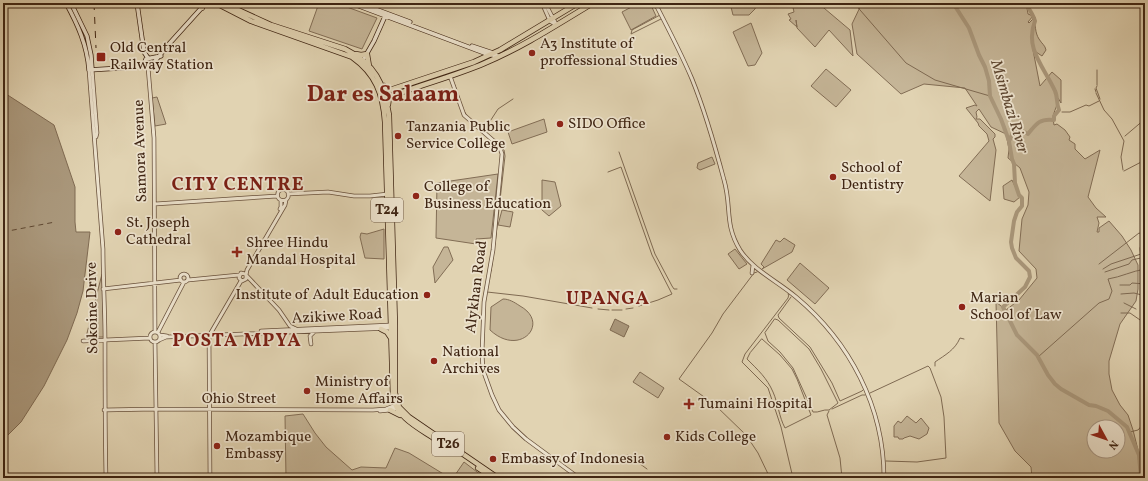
<svg xmlns="http://www.w3.org/2000/svg" width="1148" height="481" font-family="Vollkorn,serif">
	<style>
		.green { fill: #c5b597; stroke: #826d55; fill-rule: evenodd }
		.water { fill: #aa987c; stroke: #7f6a52 }
		.lines { fill: none; stroke-linecap: round; stroke-linejoin: round }
		.stream { stroke: #7f6a52; stroke-width: 1 }
		.river { stroke: #aa987c; stroke-width: 4 }
		.ferry { stroke: #5f4832; stroke-width: 1; stroke-dasharray: 5 4; stroke-linecap: butt }
		.tertiary-casing { stroke: #68503b; stroke-width: 4.5 }
		.secondary-casing { stroke: #3f2513; stroke-width: 5 }
		.trunk-casing { stroke: #3f2513; stroke-width: 6 }
		.tertiary { stroke: #ece2cd; stroke-width: 3 }
		.secondary { stroke: #ece2cd; stroke-width: 3.5 }
		.trunk { stroke: #e1d3b2; stroke-width: 4.5 }
		.rail { stroke: #3f2513; stroke-width: 1; stroke-dasharray: 7 7; stroke-linecap: butt }
		.poi-dot { fill: #8f2418; stroke: #ece2cd; stroke-width: 1.5 }
		.labels { text-anchor: middle; dominant-baseline: central; stroke-width: 3.5; stroke-linejoin: round; paint-order: stroke }
		.shield { fill: #ece2cd; stroke: #735e4b; stroke-width: 1 }
		.shield-label { font-size: 14px; font-weight: bold; fill: #3f2513 }
		.poi-label { font-size: 15px; fill: #3f2513; stroke: #ece2cd; text-anchor: start }
		.street-label { font-size: 15px; fill: #3f2513; stroke: #ece2cd }
		.water-label { font-size: 16px; font-style: italic; fill: #5f4832; stroke: #ece2cd }
		.district-label { font-size: 19px; font-weight: bold; letter-spacing: 1px; fill: #7a1f14; stroke: #ece2cd }
		.town-label { font-size: 23px; font-weight: bold; fill: #7a1f14; stroke: #ece2cd }
	</style>
	<rect width="100%" height="100%" fill="#e1d3b2"/>
	<filter id="stains"><feTurbulence type="fractalNoise" baseFrequency=".005" numOctaves="4"/><feColorMatrix values="0 0 0 0 .2 0 0 0 0 .09 0 0 0 0 .02 0 0 0 .5 -.17"/></filter>
	<radialGradient id="worn" r=".72"><stop offset=".6" stop-color="#630" stop-opacity="0"/><stop offset="1" stop-color="#630" stop-opacity=".3"/></radialGradient>
	<path class="green" d="M319,3H336L377,18L362,49L309,31Z
		M639,3H650L656,16L631,30L622,12Z
		M730,3H757L755,9L749,15H733Z
		M792,3H818L850,30L853,56L829,30L815,47L797,28L796,20L797,27L789,20L791,19L788,14L794,12Z
		M862,3H1034L1033,7L1027,8L1028,14L1033,16L1028,22L1029,23L1035,17C1035,24 1035,33 1039,39C1042,44 1045,45 1046,50L1042,56L1033,50L1040,86L1052,72L1061,80V103L1058,98C1058,109 1051,111 1054,125L1057,124L1065,130L1070,137L1069,140L1075,144V149L1085,159L1100,150L1088,197L1096,208L1106,217H1097L1099,223L1097,232H1099V228L1109,221L1122,236L1131,250L1138,265V289L1136,301L1120,324L1109,361V374L1112,390L1120,405L1128,415L1133,430L1145,478H1032L1031,467L1015,451L999,423L996,302L1006,310L1019,300L1037,278L1036,269L1019,251L1022,219L1028,205L1029,192L1020,168L1008,158L1009,149L1006,134L991,127L979,109L976,112L977,117L976,119H980L995,134V137L993,139L996,150L990,201L959,176L989,141L987,134L979,126L978,123L966,108L975,105L977,106L965,88L924,84L901,94L857,54L852,24ZM1094,427H1118V451H1094Z
		M751,23L762,53L755,65L748,66L733,32Z
		M826,69L851,90L836,107L811,86Z
		M157,97L166,124L155,126L152,98Z
		M544,119L547,132L512,144L508,132Z
		M712,157L715,164L700,170L697,168L698,163Z
		M498,174L491,238L476,239V244L436,238L437,183Z
		M542,180L555,182L561,206L549,216L542,210Z
		M1012,180L1020,197L1014,202L1004,199L1003,186Z
		M502,210L513,212L510,227L498,225Z
		M384,229V259L365,258L360,237L361,233L367,234Z
		M784,238L795,245L792,252L762,269L764,267L761,264L776,240L780,242Z
		M444,247H448L453,260L435,283L433,267Z
		M735,249L747,264L739,269L728,254Z
		M800,263L829,288L815,304L787,280Z
		M102,274L104,337H86Z
		M503,299C509,299 514,302 520,306C551,323 520,358 490,330L491,307Z
		M640,372L664,388L658,398L633,382Z
		M303,414L315,433L326,447L352,470L361,467L386,468L395,448L409,453L450,478H286L285,416Z
		M907,416L916,423L921,418L929,428L927,434L919,439L910,436L904,438L903,439H899L898,437H894V426L898,421L901,423Z
		M464,462L481,475L477,478H453Z"/>
	<path class="water" d="M3,92L54,125L75,187V222L76,232H90L83,291L77,313L67,340L44,386L21,422L3,440Z
		M615,319L629,326L624,337L610,330Z"/>
	<g class="lines">
		<path class="stream" d="M854,3L906,63L935,80L990,96
			M660,15L632,30L631,34L661,19
			M1097,70V85
			M454,83L457,91
			M1097,86L1096,88L1100,99
			M1095,89L1096,92
			M1096,93L1104,110L1112,119L1124,141L1121,157L1123,170
			M464,111L468,117
			M1062,112H1070L1086,105L1089,106L1099,101
			M485,129L498,109L513,99
			M1125,136L1145,119
			M619,152L655,254L672,286L674,289H677
			M1124,171L1145,160
			M608,172L621,167L652,255L672,294L658,300L639,306
			M495,244L505,156L504,150L501,147
			M1141,248L1145,246
			M1099,264L1139,233L1145,235
			M1103,269L1111,264L1141,254C1139,247 1140,246 1145,241
			M491,271L493,257
			M757,272L754,273L723,314L712,333L679,379L714,404L746,435L758,453L770,478
			M1105,272L1129,264L1132,260L1145,257
			M1120,285H1130L1132,283L1145,284
			M487,292L523,296L592,308
			M788,294H789L788,298L745,354L742,362L768,388L781,427L793,478
			M1121,294L1134,293L1142,295L1145,300
			M791,297L778,315L779,318L810,347L832,383L840,401L862,391L863,390
			M1124,303L1136,309
			M598,309L609,310
			M626,309L633,308
			M612,310H622
			M1121,313H1130L1143,322
			M775,319L778,320L809,349L821,369L838,403L829,410C823,409 819,413 813,412L793,368L780,352L768,341L765,333Z
			M762,339L780,355L792,369L797,379L811,415L785,428C779,417 778,403 773,392C767,378 758,370 747,359L750,353Z
			M1038,357L1099,303L1109,299L1112,291L1108,279C1121,277 1132,271 1145,269
			M935,366V362C945,355 955,350 960,338L964,339
			M870,393L928,366L930,368L941,397L944,417L946,458L917,462L886,461
			M832,409L862,395H865
			M829,411L827,415L840,458L842,478
			M1130,432L1138,430L1145,422
			M628,455L647,469"/>
		<path class="river" d="M953,3L969,28L979,55L985,67L989,81L990,96L1001,119L1009,141L1012,159L1014,164L1015,183L1019,195L1022,198V206L1017,212L1014,221L1011,242L1012,248L1016,258L1029,271L1030,277L1025,287L1003,307L1017,335L1037,355L1048,375L1055,384L1061,389L1089,405L1096,406L1108,411L1127,427L1139,455L1141,478
			M1009,141L1013,133L1022,131L1028,134C1036,124 1040,118 1054,120V116L1059,110C1056,103 1058,97 1055,91C1045,68 1024,49 1035,21C1033,14 1029,9 1025,3"/>
		<path class="ferry" d="M3,232L55,222"/>
		<defs>
			<path id="tertiary" d="M542,3L550,21L556,25
				M545,3L556,24
				M655,3C668,28 681,53 692,79C705,111 715,146 724,180C732,207 724,224 740,250C753,270 777,281 796,297C850,342 884,407 884,478
				M148,67L154,138L155,331
				M92,69L97,133L96,137
				M89,70L103,249C103,279 105,310 105,341C105,386 105,432 106,478
				M450,76L464,115L496,143L500,148L502,154L493,250L484,302L482,353L483,370L492,395L499,410L513,427L526,439L579,478
				M277.5 195a5.5 5.5 0 1 1 11 0a5.5 5.5 0 1 1-11 0Z
				M288,194L328,192L354,196H370L388,194
				M155,204L277,196
				M280,209L281,207V200
				M752,273L753,265
				M180 278a4 4 0 1 1 8 0a4 4 0 1 1-8 0Z
				M246,275L247,270L285,205L286,200
				M246,276V279L242,281L239,278L241,273L245,274L279,310L290,326L296,329
				M188,280L239,275
				M103,289L181,280
				M261,331L391,325
				M150 337a5 5 0 1 1 10 0a5 5 0 1 1-10 0Z
				M158,332L184,282
				M160,335L167,336
				M159,340L166,337L392,328
				M83,341L150,338
				M155,342L157,478
				M311,344L310,336L315,331
				M104,410L156,409L373,410L386,409L396,405
				M380,411L390,410L398,408
				M210,478L209,336L241,281"/>
			<path id="secondary" d="M66,3C78,25 87,45 89,70L137,67L144,64
				M71,3L87,36L91,55L92,69
				M137,3L144,52L148,58
				M351,3L487,54L498,56
				M359,3L410,22
				M472,46L493,53
				M362,62L374,41L386,14
				M144,64L147,67L151,66L169,44L206,3
				M144,64L146,59L161,56"/>
			<path id="trunk" d="M216,3L251,21L352,57C376,74 383,94 385,122L393,397C397,418 419,428 435,439
				M223,3L271,25L345,49C375,64 384,83 389,115L395,325V393L399,407L409,417L498,478
				M202,8L203,3
				M356,54L361,55L367,54L369,66
				M384,86L387,90H390L474,62L500,50L578,3
				M388,105L389,98L392,96C423,84 455,76 485,63C523,47 558,24 593,3
				M381,329L387,332L391,338
				M390,410L400,415
				M478,468L493,478"/>
		</defs>
		<use href="#tertiary" class="tertiary-casing"/>
		<use href="#secondary" class="secondary-casing"/>
		<use href="#trunk" class="trunk-casing"/>
		<use href="#tertiary" class="tertiary"/>
		<use href="#secondary" class="secondary"/>
		<use href="#trunk" class="trunk"/>
		<path class="rail" d="M94,3L96,48"/>
	</g>
	<g class="poi-dot">
		<circle cx="532" cy="53" r="4"/>
		<rect x="96" y="52" width="10" height="10" rx="2"/>
		<circle cx="560" cy="124" r="4"/>
		<circle cx="398" cy="136" r="4"/>
		<circle cx="833" cy="177" r="4"/>
		<circle cx="416" cy="196" r="4"/>
		<circle cx="118" cy="232" r="4"/>
		<path d="M235 246h4v4h4v4h-4v4h-4v-4h-4v-4h4z"/>
		<circle cx="427" cy="295" r="4"/>
		<circle cx="962" cy="307" r="4"/>
		<circle cx="434" cy="361" r="4"/>
		<circle cx="307" cy="391" r="4"/>
		<path d="M687 398h4v4h4v4h-4v4h-4v-4h-4v-4h4z"/>
		<circle cx="667" cy="437" r="4"/>
		<circle cx="217" cy="446" r="4"/>
		<circle cx="493" cy="459" r="4"/>
	</g>
	<g class="labels">
		<g class="shield">
			<rect x="371" y="198" width="32" height="24" rx="3"/>
			<rect x="432" y="432" width="32" height="24" rx="3"/>
		</g>
		<g class="shield-label">
			<text x="387" y="210">T24</text>
			<text x="448" y="444">T26</text>
		</g>
		<g class="poi-label">
			<text x="540" y="44">A3 Institute of<tspan x="540" dy="17">proffessional Studies</tspan></text>
			<text x="110" y="48">Old Central<tspan x="110" dy="17">Railway Station</tspan></text>
			<text x="568" y="124">SIDO Office</text>
			<text x="406" y="127">Tanzania Public<tspan x="406" dy="17">Service College</tspan></text>
			<text x="841" y="168">School of<tspan x="841" dy="17">Dentistry</tspan></text>
			<text x="424" y="187">College of<tspan x="424" dy="17">Business Education</tspan></text>
			<text x="126" y="223">St. Joseph<tspan x="126" dy="17">Cathedral</tspan></text>
			<text x="246" y="243">Shree Hindu<tspan x="246" dy="17">Mandal Hospital</tspan></text>
			<text x="419" y="295" text-anchor="end">Institute of Adult Education</text>
			<text x="970" y="298">Marian<tspan x="970" dy="17">School of Law</tspan></text>
			<text x="442" y="352">National<tspan x="442" dy="17">Archives</tspan></text>
			<text x="315" y="382">Ministry of<tspan x="315" dy="17">Home Affairs</tspan></text>
			<text x="698" y="404">Tumaini Hospital</text>
			<text x="225" y="437">Mozambique<tspan x="225" dy="17">Embassy</tspan></text>
			<text x="675" y="437">Kids College</text>
			<text x="501" y="459">Embassy of Indonesia</text>
		</g>
		<g class="street-label">
			<text transform="translate(141 151) rotate(-92)">Samora Avenue</text>
			<text transform="translate(477 287) rotate(-83)">Alykhan Road</text>
			<text transform="translate(93 308) rotate(-91)">Sokoine Drive</text>
			<text transform="translate(337 317) rotate(-3)">Azikiwe Road</text>
			<text x="239" y="399">Ohio Street</text>
		</g>
		<g class="water-label">
			<text transform="translate(1009 107) rotate(73)">Msimbazi River</text>
		</g>
		<g class="district-label">
			<text x="238" y="185">CITY CENTRE</text>
			<text x="608" y="299">UPANGA</text>
			<text x="237" y="341">POSTA MPYA</text>
		</g>
		<g class="town-label">
			<text x="383" y="95">Dar es Salaam</text>
		</g>
	</g>
	<rect width="1148" height="481" fill="none" stroke="#e1d3b2" stroke-width="16"/>
	<rect x="4" y="4" width="1140" height="473" fill="none" stroke="#3f2513" stroke-width="2"/>
	<rect x="8" y="8" width="1132" height="465" fill="none" stroke="#3f2513"/>
	<g transform="translate(1106 439) rotate(130)"><circle r="19" fill="#ece2cd" stroke="#a79683"/>
	<path d="M0-3L7 15L0 10L-7 15Z" fill="#8f2418"/>
	<text y="-6" font-size="11" font-weight="bold" text-anchor="middle" fill="#3f2513">N</text>
	</g>
	<rect width="100%" height="100%" filter="url(#stains)"/>
	<rect width="100%" height="100%" fill="url(#worn)"/>
</svg>
